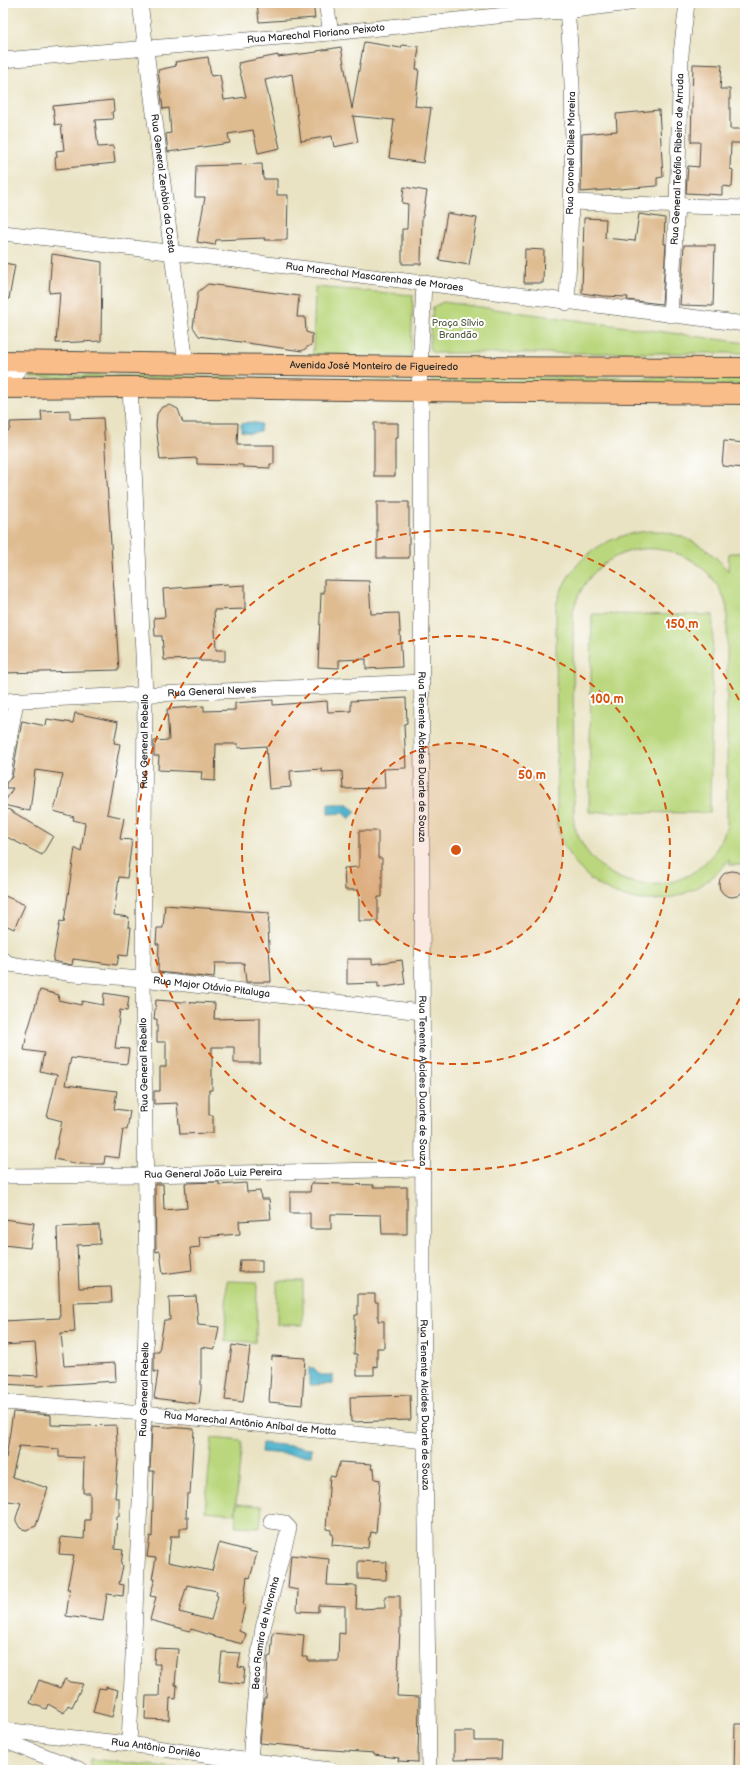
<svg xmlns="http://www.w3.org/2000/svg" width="748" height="1773" font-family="'Balsamiq Sans',sans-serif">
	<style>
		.green { fill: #bad77d; stroke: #728154; fill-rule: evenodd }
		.water { fill: #4bb1ca; stroke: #3b6e7a }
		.building { fill: #dfbb90; fill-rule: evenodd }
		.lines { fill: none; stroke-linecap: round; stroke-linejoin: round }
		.minor-casing { stroke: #484742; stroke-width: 16 }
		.major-casing { stroke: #484742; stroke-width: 22 }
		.minor { stroke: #fff; stroke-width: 15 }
		.major { stroke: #f8bd88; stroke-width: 20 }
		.ring { fill: none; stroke: #d5540f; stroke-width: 2; stroke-dasharray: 7 5 }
		.labels { text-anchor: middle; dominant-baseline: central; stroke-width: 4; stroke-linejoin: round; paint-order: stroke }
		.street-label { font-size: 10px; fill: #2b2b2b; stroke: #fff }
		.park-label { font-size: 10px; fill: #565f44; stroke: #fff }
		.centre { fill: #d5540f; stroke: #fff; stroke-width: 2 }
		.ring-label { font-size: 12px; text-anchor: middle; font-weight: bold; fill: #d5540f; stroke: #fff; stroke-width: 4; stroke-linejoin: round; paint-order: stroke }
	</style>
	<rect width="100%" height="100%" fill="#fff"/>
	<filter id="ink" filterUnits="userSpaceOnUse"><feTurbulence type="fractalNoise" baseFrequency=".025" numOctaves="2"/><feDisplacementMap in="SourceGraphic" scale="8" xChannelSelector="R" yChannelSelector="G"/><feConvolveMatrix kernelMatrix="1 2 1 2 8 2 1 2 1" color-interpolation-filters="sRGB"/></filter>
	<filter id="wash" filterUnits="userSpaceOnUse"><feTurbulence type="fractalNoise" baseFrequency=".012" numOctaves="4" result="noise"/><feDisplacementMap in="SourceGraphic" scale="16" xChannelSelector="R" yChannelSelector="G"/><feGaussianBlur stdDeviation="0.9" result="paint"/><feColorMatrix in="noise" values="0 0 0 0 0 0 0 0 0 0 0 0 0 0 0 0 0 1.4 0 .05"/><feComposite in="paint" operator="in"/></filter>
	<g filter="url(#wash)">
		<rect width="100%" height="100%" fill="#e9e3c3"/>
		<path class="green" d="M315,287L413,295L411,357L313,356Z
			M443,302L745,343V353H433L429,348L433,307Z
			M33,375L315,378H350L352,375L411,376L414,378L415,384L30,378Z
			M432,376L745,378V385L432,383Z
			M658,531C687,535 710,548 728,571L729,553H744L745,865H730L729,860C693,905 630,915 586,875C572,862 561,844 557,825L556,606C568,558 610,530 658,531ZM641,549C680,546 717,568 727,608V825C704,905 597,904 574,824L573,611C582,578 606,554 641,549Z
			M592,614L713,615L710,813L589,812Z
			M227,1281L257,1282L256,1342L225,1341Z
			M277,1281H303V1325H277Z
			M212,1438L242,1441L235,1514L205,1511Z
			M237,1504L262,1506L260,1527L235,1526Z
			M90,1759L196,1770H90Z"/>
		<path class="water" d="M250,422L261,424L260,431L250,433L241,431V424Z
			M328,804H348L356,812L349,819L343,813L328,814Z
			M309,1368H314L319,1375H333V1384L309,1385Z
			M262,1443L312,1448L311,1456L261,1452Z"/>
		<g id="blocks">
			<path class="building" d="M257,3H313L315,18L259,22Z
				M364,42L401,48L402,45L419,47L416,69H419L415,106L431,108L423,163L389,158L394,120L353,116L358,142L334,147L332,136L301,141L292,74L265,80L280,148L258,153L253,130L228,134L230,143L168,152L166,134L171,133L169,108L163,109L158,70L176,66L175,62L208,57L211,76L220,75L224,100L246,97L238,63L278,55V57L317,52V51L341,47L352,109Z
				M693,64L722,65L720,89H730V129H745V143H731L730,169L733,170L732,187L722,186V195L686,193L688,166L699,167L700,142H691Z
				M113,100L114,111L112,112L113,119L95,120L98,147L113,146L115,163L56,169L55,158L57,157L56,151L64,150L61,124L55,125L53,106Z
				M659,110L663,177L657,178V186L581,192L582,134L617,131L616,114Z
				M262,164L263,179H277V195H288L287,240H264L265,238L216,240L215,245L197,242L205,197H195L196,166Z
				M404,187L427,191L423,216H422L421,264H402V229H407L408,204L402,203Z
				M447,213L477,218L469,265L439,260Z
				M639,214L665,218L664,244H666L662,304L627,300L628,297L603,296L582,293L584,218L606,219L605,238L635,241Z
				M684,245H715L713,306L680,305Z
				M525,249L544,250L543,283H524Z
				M52,254L102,262L101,341L56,343L60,292L49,293Z
				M4,263L15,265L9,299L3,298Z
				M208,284L299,296L297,317H305L306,332L312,334V344L302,351L199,336L193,327L198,292Z
				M170,405L178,409L183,423H238L237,445H274V464H270V468L243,467V465L197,464V458L160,460L156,425L157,414L162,407Z
				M70,410V419L103,418L119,670L3,673V436L10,429V422L42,421L41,411Z
				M374,423H398V438H395V476H374Z
				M724,441L745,443V468L722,466Z
				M377,502H409V558H377Z
				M324,580L369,581L371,614L399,613L402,667L366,669V659L339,660V668L318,667L321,593H324Z
				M228,584L229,586L245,585V609L214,610L216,650H225V661H200V659L164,660L162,636H155L154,618L165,617L163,589Z
				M406,698L407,723L404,724L406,768L384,769L385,788L343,789L342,771L322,772V769L290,771L291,787L269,789L266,746L238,748V744H216L215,781L201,780L202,772L158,770L159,756H154V741L169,740L167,709L204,706V711L235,710V703L273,700V705L327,701L328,712L351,711V701Z
				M75,713L118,722L114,743L120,744L107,814L124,818L120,839L132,840L127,878L119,877L114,915L129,917L128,927H131L128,956L119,955L117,965L73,959L72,965L53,961L60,921L64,922L75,848L81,852L85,823L73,820L74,817L54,811L63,774L35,770L30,811L3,805L13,788H6V783L12,777L22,721L46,726L47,719L73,723Z
				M8,809L53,836L42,855L3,835V817Z
				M359,831H378V858H382V897H378V921H359V890H345L344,868L359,867Z
				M719 884a13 13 0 1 1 26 0a13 13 0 1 1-26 0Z
				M3,895L25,905L14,929L3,924Z
				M165,905L269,913L268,928L271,982H246L244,963H215L214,978L158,972L159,944H156L157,928H163Z
				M347,959H372V964L402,960L405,984L378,988V983L347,984Z
				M40,990L59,995L58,1000L81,1005L82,1001L103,1005L104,993L129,997L127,1011L120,1010L115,1048L129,1049L127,1064L71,1058L65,1085L117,1091L114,1109L130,1111L127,1130L123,1129L119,1158L105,1156L104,1164H79L54,1159L62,1121L47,1117L57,1075L40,1071L44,1053L24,1050L27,1033Z
				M156,1000L196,1003V1002L215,1003L214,1019L260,1018V1063H234V1047H212V1090H209V1115H213V1133L180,1134L177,1103L154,1104V1091H160V1067H166V1042H157V1019H154Z
				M219,1182V1185L246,1183L247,1192L260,1191L261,1199H269L271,1219L239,1221L240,1234L199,1237L200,1247L190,1248L192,1270L163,1274L160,1251L156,1252L155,1184H163L164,1210L187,1208L185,1183Z
				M311,1183L374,1185L373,1187H407V1234H382L381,1215L331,1214V1229H310V1213H290V1192H310Z
				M3,1219L34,1223L30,1248L3,1245Z
				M99,1225L100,1244L77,1245L79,1288L111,1287L112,1302L73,1303L75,1332L61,1333L64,1366L115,1363L116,1381L38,1386L3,1384V1374L38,1376L35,1343L3,1345V1321L60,1318L57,1227Z
				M240,1260H262V1272H239Z
				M358,1294H375V1302H378V1321H384V1348H377V1367L374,1366V1375H357V1354H354L355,1328V1315H358Z
				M196,1296L198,1325L219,1327L215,1349L201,1347V1389L199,1404L154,1398L158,1372H154V1352H159L164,1320H170L169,1297Z
				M232,1345L250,1348L243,1402L225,1400Z
				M272,1356L305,1358L302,1405L269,1402Z
				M410,1395L411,1420L351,1422L350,1397Z
				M13,1412L51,1415V1425L82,1426L116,1425L118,1459L115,1498H119V1516H117L115,1549L123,1550L121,1565L123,1566L119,1584L124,1585L123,1596L107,1594L103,1621L66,1616L70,1589H67L74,1555L59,1554L61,1537L84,1539L85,1520H90V1493H83L84,1458L59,1457V1449L19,1446L12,1477L48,1488L36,1526L26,1530L20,1528L16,1521V1518L21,1503L3,1500V1465L4,1458H6Z
				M152,1426L194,1429L190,1494H187L186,1517H188V1528H180V1536H171L168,1562L212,1571L219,1543L257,1553L250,1578L247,1577L243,1605L245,1606L239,1631L246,1634L243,1644L214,1637V1636L191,1629L190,1631L150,1620L156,1597L150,1596L155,1579H152L156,1558L147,1557L150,1536L152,1537L154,1471H150ZM187,1585L217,1591L216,1595L218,1596L211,1620L179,1612Z
				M340,1462L372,1464L371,1469H374L375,1479L380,1480L376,1533L371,1532L370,1537H369L368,1548L332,1545L333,1534H331V1530L326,1529L330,1476L335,1477Z
				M291,1555L329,1559L327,1585L357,1586L356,1609L385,1608V1596H400V1629L397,1696L419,1697L418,1762L398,1761L399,1758L374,1755V1753L305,1748V1747L260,1743L264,1698H266L268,1657L271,1656L273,1632L304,1635L302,1657H308V1661H338L339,1633L345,1634V1606L318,1605V1612L297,1611L298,1590L288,1588Z
				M358,1561L387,1562L386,1580L358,1579Z
				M155,1648L178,1649L175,1685H177L176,1699L170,1698L169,1720L145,1719L146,1696H159L160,1664H154Z
				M222,1652L241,1653L238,1667L245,1668L243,1684L219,1681Z
				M65,1679L71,1682L83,1684L72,1707L68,1705L64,1713L48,1704L46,1709L30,1703L39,1680L60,1688Z
				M106,1687L118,1690L112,1717L93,1712L99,1688L106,1689Z
				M735,1724H745V1770H734Z
				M454,1732H475V1741H502L501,1759L454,1760Z"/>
		</g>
	</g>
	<g filter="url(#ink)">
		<use href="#blocks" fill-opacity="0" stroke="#484742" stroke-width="1"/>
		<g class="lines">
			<defs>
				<g id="minor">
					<path id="s1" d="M140,3L186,364"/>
					<path d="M326,3L331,33"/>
					<path d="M566,3C578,102 571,203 567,303"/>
					<path id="s2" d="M3,60L331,33L516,14L567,11L629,3"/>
					<path d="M571,202L745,208"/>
					<path id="s3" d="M3,233C251,261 498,292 745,324"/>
					<path id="s4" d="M424,282L419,391L421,411L423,1283L429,1770"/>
					<path id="s5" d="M670,315L677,205L681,54L687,3"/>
					<path d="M3,387L26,361"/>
					<path id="s6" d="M3,701L422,682"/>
					<path d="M3,775L16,701"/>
					<path id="s7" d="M3,960L10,964L73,974L143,979L421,1012"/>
					<path id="s8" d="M3,1176L145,1175L423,1169"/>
					<path id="s9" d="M3,1402L144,1413L426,1441"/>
					<path id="s10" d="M3,1730L129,1744L218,1757L332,1770"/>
					<path d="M3,1740L81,1770"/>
					<path id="s11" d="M129,1744L144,1413L147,1278L143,979L145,694L130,387"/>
					<path id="s12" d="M250,1761L258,1661L263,1628L289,1528L284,1523L271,1521"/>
				</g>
				<g id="major">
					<path id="s13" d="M3,361L420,367L745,368"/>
					<path d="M3,388L130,387L419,391L745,394"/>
				</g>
			</defs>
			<use href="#minor" class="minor-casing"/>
			<use href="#major" class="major-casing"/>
			<use href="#minor" class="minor"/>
			<use href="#major" class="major"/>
		</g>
	</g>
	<circle cx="456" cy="850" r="107" fill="#d5540f" fill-opacity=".12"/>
	<g class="ring">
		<circle cx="456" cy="850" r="107"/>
		<circle cx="456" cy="850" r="214"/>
		<path d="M745 988A320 320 0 1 1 745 712"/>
	</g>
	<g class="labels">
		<g class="street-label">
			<text stroke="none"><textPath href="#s2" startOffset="314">Rua Marechal Floriano Peixoto</textPath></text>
			<text transform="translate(571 153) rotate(-89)">Rua Coronel Otiles Moreira</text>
			<text stroke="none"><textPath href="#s5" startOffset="156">Rua General Teófilo Ribeiro de Arruda</textPath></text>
			<text stroke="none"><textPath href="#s1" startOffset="182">Rua General Zenóbio da Costa</textPath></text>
			<text stroke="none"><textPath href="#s3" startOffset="374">Rua Marechal Mascarenhas de Moraes</textPath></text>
			<text stroke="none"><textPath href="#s13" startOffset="371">Avenida José Monteiro de Figueiredo</textPath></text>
			<text stroke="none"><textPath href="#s6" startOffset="209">Rua General Neves</textPath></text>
			<text stroke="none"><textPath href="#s11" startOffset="1003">Rua General Rebello</textPath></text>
			<text stroke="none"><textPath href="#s4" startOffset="475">Rua Tenente Alcides Duarte de Souza</textPath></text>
			<text stroke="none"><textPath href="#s7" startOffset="211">Rua Major Otávio Pitaluga</textPath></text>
			<text transform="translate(144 1065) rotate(-91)">Rua General Rebello</text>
			<text stroke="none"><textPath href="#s4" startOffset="799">Rua Tenente Alcides Duarte de Souza</textPath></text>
			<text stroke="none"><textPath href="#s8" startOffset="210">Rua General João Luiz Pereira</textPath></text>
			<text stroke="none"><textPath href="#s11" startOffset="355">Rua General Rebello</textPath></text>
			<text stroke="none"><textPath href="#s4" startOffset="1123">Rua Tenente Alcides Duarte de Souza</textPath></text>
			<text stroke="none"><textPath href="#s9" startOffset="248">Rua Marechal Antônio Aníbal de Motta</textPath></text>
			<text stroke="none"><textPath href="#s12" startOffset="129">Beco Ramiro de Noronha</textPath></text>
			<text stroke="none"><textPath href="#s10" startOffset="154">Rua Antônio Dorilêo</textPath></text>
		</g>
		<g class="park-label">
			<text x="458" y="323">Praça Sílvio<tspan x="458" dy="12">Brandão</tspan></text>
		</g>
	</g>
	<circle cx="456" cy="850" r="6" class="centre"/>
	<g class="ring-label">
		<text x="682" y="628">150 m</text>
		<text x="607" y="703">100 m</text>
		<text x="532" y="779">50 m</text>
	</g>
	<rect width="748" height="1773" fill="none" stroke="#fff" stroke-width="16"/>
</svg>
